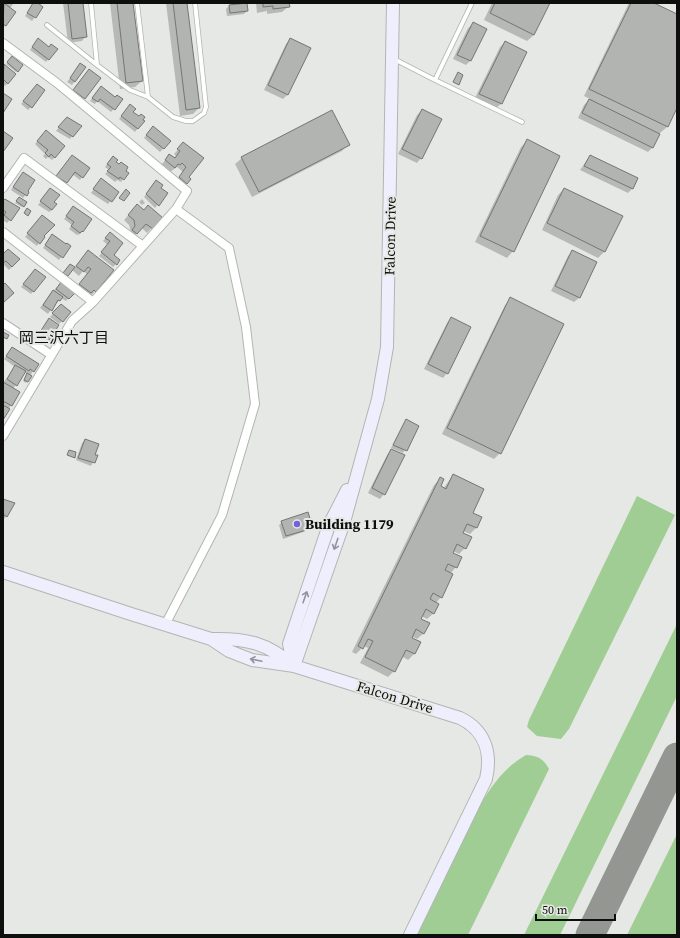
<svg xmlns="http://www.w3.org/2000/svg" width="680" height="938" font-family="'Source Serif 4','Noto Sans JP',serif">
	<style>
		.green { fill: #a0cd93 }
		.shadow { fill: #0003 }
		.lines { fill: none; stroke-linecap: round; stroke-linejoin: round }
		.taxiway { stroke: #949692; stroke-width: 29 }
		.building { fill: #b1b4b0; stroke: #737673 }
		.lane-casing { stroke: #b3b5b2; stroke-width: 5.5 }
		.street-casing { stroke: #b3b5b2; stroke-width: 10 }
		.secondary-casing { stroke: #b3b5b2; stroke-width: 14 }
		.lane { stroke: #fff; stroke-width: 4 }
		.street { stroke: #fff; stroke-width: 8 }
		.secondary { stroke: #eeeefd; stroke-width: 12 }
		.oneway { stroke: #94949d }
		.poi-dot { fill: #7660db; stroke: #e5e8e4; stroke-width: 1.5 }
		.labels { text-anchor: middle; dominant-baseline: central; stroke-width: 4; stroke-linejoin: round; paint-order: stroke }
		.street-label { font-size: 14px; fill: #0d0e0d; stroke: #e5e8e4 }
		.poi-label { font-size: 14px; font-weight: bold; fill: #0d0e0d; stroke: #e5e8e4; text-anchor: start }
		.neighbourhood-label { font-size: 15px; fill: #0d0e0d; stroke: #e5e8e4 }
	</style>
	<rect width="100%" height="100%" fill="#e5e8e4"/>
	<path class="green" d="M637,496L675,515L569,729L561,739L537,736L527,727L529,720Z
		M677,624V696L560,935H524Z
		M526,755C538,756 543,758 549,769L468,935H417C430,909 442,884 454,858C472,821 489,776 526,755Z
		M677,834V935H627Z"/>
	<path class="shadow" d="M5,3H14L10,8L15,12L3,28V6Z
		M34,3L42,7L32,21L25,16Z
		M63,3H82L86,36L82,41L68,43Z
		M110,3H132L142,81L135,87L120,89Z
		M166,3H186L199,108L193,114L180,116Z
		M256,3H288L289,6L282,12L267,14V11L257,13Z
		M492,3H548L534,35L527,41L484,20Z
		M629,3H652L677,15V106L667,127L660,133L652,148L648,152L578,118L584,105L590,99L584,96Z
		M229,6L247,11L244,14L227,16L226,9Z
		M473,24L485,30L470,61L466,65L453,59L468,28Z
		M291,39L288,94L283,99L264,90L286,44Z
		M505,42L526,53L501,104L496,108L475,98L500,47Z
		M35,43L56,49L46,62L30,50Z
		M12,57L22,65L16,72L6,64Z
		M5,66L8,83L5,86L3,84V67Z
		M78,68H85L72,85L67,82Z
		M86,73L84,98L81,101L71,93Z
		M34,88L31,107L28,110L21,104Z
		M98,90L122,100L111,112L97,101L95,104L90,101Z
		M127,109L143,121L135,132L119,119Z
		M422,110L421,158L417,163L398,154L417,115Z
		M64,121L72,136L70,139L56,131Z
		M150,130L170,141L160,152L144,138Z
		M43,134L55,157L52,160L48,157L46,159L43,156L45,154L35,144Z
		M527,141L513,251L507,258L475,242L521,147Z
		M184,143L188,177L187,183L182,187L175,182L183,172L177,167L170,172L161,165L170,155L174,158L176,156L174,154Z
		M348,144L342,151L252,197L235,164L242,158Z
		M72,156L82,177L80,180L72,174L63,186L54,179Z
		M590,156L637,179L632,189L628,193L580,170Z
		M110,160L115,162L123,179L121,182L117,180L115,182L105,174L109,170L105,167Z
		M20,176L28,192L23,198L11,190Z
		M99,182L118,192L108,204L91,193Z
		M154,184L167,194L155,208L144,197Z
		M564,189L605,251L598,258L542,230L558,195Z
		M48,192L52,210L49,212L38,205Z
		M18,199L26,202L22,207L15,203Z
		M142,199L145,203L142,205L139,202Z
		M3,202L10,220L7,223L3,220Z
		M71,210L83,231L80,234L77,235L69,229L72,225L64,219Z
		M133,210L144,211L161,218L147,233L142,228L132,238L129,235L131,232L129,225L124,220Z
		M39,219L43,236L37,246L25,237Z
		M110,233L112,255L116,264L113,267L99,256L108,245L103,241Z
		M50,238L70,246L59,260L43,248Z
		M573,251L596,263L579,298L574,302L551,291L568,256Z
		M3,256L19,259L9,270L3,264Z
		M84,256L112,271L91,296L75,289L87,274L83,271L79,276L72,270L67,277L63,274L70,265L74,268Z
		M32,273L45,277L31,294L21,287Z
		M61,283L73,293L66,301L61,298L57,303H55L48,314L40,308L50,294Z
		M511,299L500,453L494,459L442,434L505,305Z
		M58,308L70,313L59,324L50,317Z
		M451,318L447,373L443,378L424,369L447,323Z
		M47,323L45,344L42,347L37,343L41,337L38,335Z
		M12,348L33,371L26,383L23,381L27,374L24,372L13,389L11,405L3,418V383L15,367L4,359Z
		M406,420L418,426L403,453L391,448Z
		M85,440L94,455L96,456L91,466L76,460L82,443Z
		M391,450L384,494L380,499L368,493L387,455Z
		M453,475L471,513L481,518L476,528L470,534L463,531L462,533L465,548L459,554L453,551L456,567L450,574L441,597L436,603L434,613L427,619L421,616L420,619L424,633L417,639L411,636L414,654L408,660L401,656L394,671L388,677L360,663L368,648L364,646L356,654L352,652L434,485L440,479L439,487L443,489Z
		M3,500L6,516L4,519H3Z
		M282,522L311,527L309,530L283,539L279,525Z"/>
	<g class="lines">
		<path class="taxiway" d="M590,935L677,757"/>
	</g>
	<path class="building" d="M4,3L16,12L6,26L3,24Z
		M33,3H38L43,7L36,18L27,13Z
		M68,3H83L87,37L72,39Z
		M117,3H133L143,81L126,83Z
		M173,3H187L200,108L186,110Z
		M247,3L248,11L230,13L229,5Z
		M263,3H289L290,7L273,9V6L263,7Z
		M495,3H550L534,35L490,13Z
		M631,3H654L677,14V108L668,127L589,89Z
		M473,22L487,29L471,61L457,55Z
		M38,38L49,47L51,44L58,49L49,60L32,47Z
		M290,38L311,48L288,95L268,85Z
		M505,41L527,52L502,104L479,94Z
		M12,56L23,65L18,72L7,62Z
		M80,63L86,67L75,82L70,78Z
		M4,64L16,74L8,84L3,79Z
		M89,69L101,78L85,99L73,90Z
		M458,72L463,75L459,85L453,82Z
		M37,84L45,90L32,108L23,101Z
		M101,86L115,97L117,95L123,99L115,110L100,99L98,102L92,98Z
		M3,93L12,99L3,113Z
		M589,99L660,134L653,148L582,113Z
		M130,104L136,109L133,112L139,116L141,114L145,117L143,120L145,121L138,129L121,116Z
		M422,109L442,119L422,159L402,149Z
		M332,110L350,145L259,192L241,157Z
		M67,117L82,126L73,137L58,127Z
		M153,126L171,141L164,149L146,135Z
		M46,130L65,146L55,158L51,154L49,157L45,153L48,150L37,141Z
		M3,131L13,138L3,152Z
		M527,139L560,156L514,252L480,236Z
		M183,142L204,158L189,177L191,179L187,184L179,177L186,167L182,163L180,165L178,164L175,168L165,160L169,154L175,158L180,151L177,149Z
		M72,155L90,168L83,178L75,172L67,183L56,176Z
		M590,155L638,178L633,189L584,166Z
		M113,156L118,160L116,162L119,164L121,162L128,167L126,171L129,173L124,180L120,177L119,179L107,171L111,167L107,164Z
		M23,172L35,180L28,191L29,192L27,196L13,187Z
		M101,178L119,192L112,202L93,189Z
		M156,180L163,185L161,188L168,193L159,206L146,194Z
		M50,188L60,195L54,202L57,204L52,210L40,201Z
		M564,188L623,216L605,252L547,223Z
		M126,189L130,193L124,201L119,198Z
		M19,197L27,202L24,207L16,201Z
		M5,199L20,208L11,221L4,215L6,212L3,210V201Z
		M137,204L144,210L148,205L163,218L153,229L146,224L137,234L132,230L135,226L134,220L128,215Z
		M73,206L92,219L83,232L82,231L80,233L71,226L74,222L66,216Z
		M27,208L31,211L28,216L24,213Z
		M42,215L55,225L44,236L45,237L40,244L27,233Z
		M110,232L123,243L114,255L120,260L117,265L101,252L110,241L105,238Z
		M52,234L66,244L67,243L71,246L63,258L45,245Z
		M8,249L20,259L12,267L6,261L3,263V254Z
		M88,250L114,270L96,292L94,290L91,293L79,284L91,269L88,267L84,272L76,266Z
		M572,250L597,262L580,298L555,286Z
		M70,264L75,267L68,276L63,273Z
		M35,269L46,277L34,292L23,284Z
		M61,282L75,293L69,299L56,289Z
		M5,283L14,293L3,303V285Z
		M53,290L63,297L60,301L58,300L52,311L43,305Z
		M510,297L564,324L501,454L447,428Z
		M61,304L71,312L63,322L52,313Z
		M451,317L471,327L448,374L428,364Z
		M49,318L59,325L46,345L39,340L43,334L40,332Z
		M3,332L9,335L7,339L3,337Z
		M12,347L39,364L34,372L30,369L29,371L6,356Z
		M15,365L26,371L17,386L7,379Z
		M27,373L32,376L28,382L24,380Z
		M3,382L20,392L12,406L5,402L3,403Z
		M3,405L10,409L3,420Z
		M406,419L419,426L407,451L393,445Z
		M85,439L99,444L95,455H98L95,463L78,458Z
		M391,449L405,455L385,495L372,488Z
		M69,450L76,452L75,458L67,455Z
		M453,474L484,489L473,513L482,517L477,528L467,524L463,533L472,537L466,549L457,544L453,553L462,557L457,568L448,564L445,570L453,574L442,598L433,593L430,599L439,604L434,614L426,609L421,619L430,623L424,634L416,629L412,638L421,642L415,654L406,650L395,672L365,657L373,641L368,639L363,649L358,646L440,477L444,479L441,486L446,489Z
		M3,499L15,503L7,517L3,514Z
		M308,512L313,528L286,536L281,521Z"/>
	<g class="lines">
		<defs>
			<path id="lane" d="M137,3L148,97
				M472,3L435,80L522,122
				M47,25L97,65L91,3
				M394,59L435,80
				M97,65L130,90L148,97L173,117L186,121H193L204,113L206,107L195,3"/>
			<path id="street" d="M3,43L57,83L187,191L176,209L93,302L72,321L3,436
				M3,188L24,158L143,246
				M3,232L93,302
				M3,323L50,354
				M165,625L222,515L255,404L246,327L229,248L176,209"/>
			<path id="secondary" d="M3,572L131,614L211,639L229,651L252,660L294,666L460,718C485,730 492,753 486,779L410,935
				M211,639C247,638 267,643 294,666
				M294,666L344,522L378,399L387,347L393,3
				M294,666L289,644L329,525L347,490"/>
		</defs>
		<use href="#lane" class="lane-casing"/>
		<use href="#street" class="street-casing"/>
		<use href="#secondary" class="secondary-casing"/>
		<use href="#lane" class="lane"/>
		<use href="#street" class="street"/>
		<use href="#secondary" class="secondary"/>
	</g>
	<defs><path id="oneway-shaft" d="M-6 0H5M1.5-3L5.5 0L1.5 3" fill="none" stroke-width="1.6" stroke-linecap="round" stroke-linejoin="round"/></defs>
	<g class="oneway">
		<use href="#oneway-shaft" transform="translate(336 544) rotate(109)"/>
		<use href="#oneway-shaft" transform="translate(305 597) rotate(-71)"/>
		<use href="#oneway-shaft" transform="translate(256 660) rotate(-168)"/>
	</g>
	<circle class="poi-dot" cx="297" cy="524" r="4"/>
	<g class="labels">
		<g class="street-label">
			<text transform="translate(390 236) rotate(-89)">Falcon Drive</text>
			<text transform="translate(395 697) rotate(17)">Falcon Drive</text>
		</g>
		<g class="poi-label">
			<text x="305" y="524">Building 1179</text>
		</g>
		<g class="neighbourhood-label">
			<text x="64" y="337">岡三沢六丁目</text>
		</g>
	</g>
	<rect width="680" height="938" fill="none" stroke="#0d0e0d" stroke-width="8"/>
	<path d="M536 914v6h79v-6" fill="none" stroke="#0d0e0d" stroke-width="2"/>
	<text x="542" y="914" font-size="12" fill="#0d0e0d" stroke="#e5e8e4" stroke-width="3" paint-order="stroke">50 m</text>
</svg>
